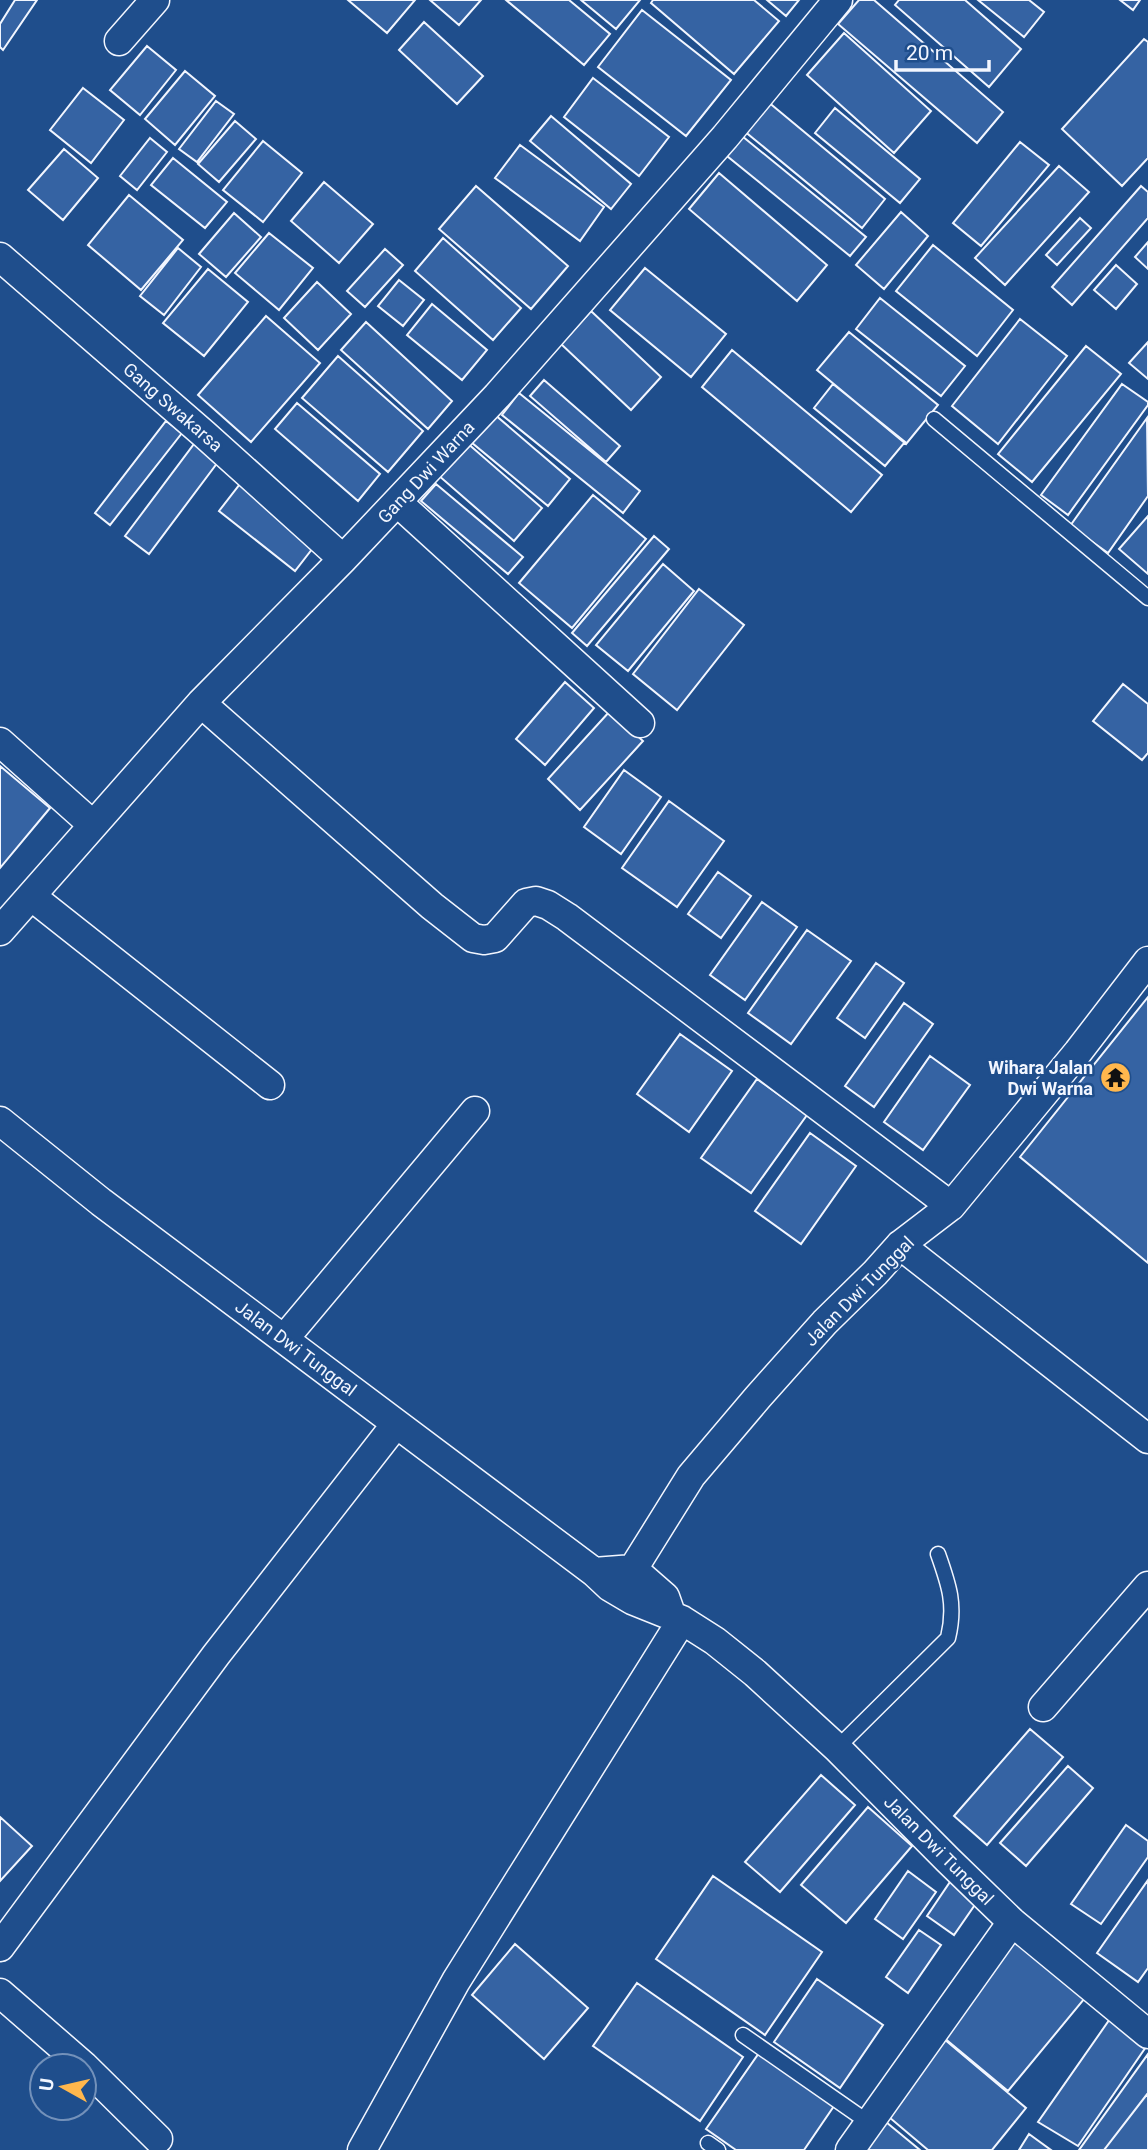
<svg xmlns="http://www.w3.org/2000/svg" width="1148" height="2150" font-family="Roboto,sans-serif">
	<style>
		.building { fill: #3563a3; stroke: #f2f6ff; stroke-width: 2 }
		.lines { fill: none; stroke-linecap: round; stroke-linejoin: round }
		.lane-casing { stroke: #f2f6ff; stroke-width: 17 }
		.street-casing { stroke: #f2f6ff; stroke-width: 31 }
		.lane { stroke: #1f4e8c; stroke-width: 14 }
		.street { stroke: #1f4e8c; stroke-width: 28 }
		.labels { text-anchor: middle; dominant-baseline: central; stroke-width: 5; stroke-linejoin: round; paint-order: stroke }
		.street-label { font-size: 18px; fill: #f2f6ff; stroke: #1f4e8c }
		.poi-label { font-size: 18px; font-weight: bold; fill: #f2f6ff; stroke: #1f4e8c; text-anchor: end }
	</style>
	<rect width="100%" height="100%" fill="#1f4e8c"/>
	<path class="building" d="M15,0H37L3,50L0,47V24Z
		M348,0H415L387,33Z
		M430,0H481L459,25Z
		M506,0H569L610,34L584,65Z
		M581,0H640L616,29Z
		M653,0H754L779,21L734,74L651,3Z
		M767,0H799L786,16Z
		M859,0H874L1003,112L977,143L838,24Z
		M899,0H965L1021,49L989,87L895,5Z
		M978,0H1029L1044,12L1024,37Z
		M1120,0H1140L1133,10Z
		M642,10L731,80L686,136L598,67Z
		M424,22L483,76L457,104L399,50Z
		M844,33L931,111L894,153L807,75Z
		M1144,39L1148,42V158L1122,186L1062,129Z
		M147,46L176,70L140,115L110,90Z
		M185,71L215,96L175,145L145,119Z
		M593,78L669,137L639,176L564,117Z
		M83,88L124,120L91,163L50,130Z
		M216,101L234,114L197,162L179,149Z
		M767,101L885,199L862,228L743,130Z
		M835,108L920,179L900,203L815,133Z
		M551,116L631,184L611,209L530,141Z
		M235,121L256,139L219,182L198,164Z
		M742,136L866,237L850,256L727,156Z
		M150,138L167,152L137,190L120,176Z
		M263,141L302,173L263,222L223,190Z
		M1020,142L1049,165L981,246L953,223Z
		M520,145L604,207L580,241L495,178Z
		M64,149L98,178L63,220L28,190Z
		M173,158L227,202L205,228L151,185Z
		M1059,166L1089,192L1005,285L975,258Z
		M719,173L827,265L797,301L689,209Z
		M324,182L373,224L339,263L291,221Z
		M476,186L568,266L531,309L439,229Z
		M1141,186L1148,192V218L1072,305L1052,287Z
		M129,195L183,240L141,290L88,245Z
		M901,212L928,236L884,289L856,265Z
		M234,213L261,237L226,277L199,254Z
		M1080,218L1091,228L1057,265L1046,255Z
		M269,233L313,268L279,310L235,273Z
		M443,238L521,308L493,340L415,271Z
		M1148,242V269L1135,257Z
		M933,245L1013,310L977,356L896,291Z
		M178,248L201,267L164,315L140,296Z
		M385,249L403,265L365,307L347,291Z
		M1116,265L1137,284L1116,309L1094,290Z
		M645,268L726,334L691,377L610,310Z
		M208,269L248,302L204,356L163,323Z
		M399,280L424,300L403,326L378,306Z
		M317,282L351,314L318,350L284,318Z
		M880,298L965,366L941,396L856,329Z
		M432,304L487,350L462,380L407,335Z
		M591,311L661,377L631,410L561,344Z
		M266,316L320,363L251,442L198,395Z
		M1020,319L1067,356L998,444L952,406Z
		M366,322L452,401L428,429L341,350Z
		M849,332L938,405L906,444L817,370Z
		M1148,342V379L1129,363Z
		M1086,346L1121,374L1032,482L998,454Z
		M732,350L882,475L851,512L702,387Z
		M338,356L423,431L388,472L302,398Z
		M544,380L620,446L606,462L530,396Z
		M833,384L905,442L885,466L814,408Z
		M1122,384L1148,402V405L1068,515L1041,495Z
		M519,393L640,491L623,513L502,415Z
		M297,403L380,474L358,501L275,429Z
		M494,414L570,479L548,506L471,442Z
		M1147,418L1148,496L1108,553L1070,526Z
		M166,421L182,433L110,525L95,513Z
		M200,436L224,454L149,554L125,536Z
		M466,442L542,508L514,541L438,475Z
		M240,484L316,544L295,571L219,511Z
		M436,484L523,557L508,574L421,501Z
		M593,495L646,539L572,628L519,583Z
		M1148,516V574L1119,549Z
		M654,536L669,549L587,646L572,633Z
		M663,564L694,591L628,671L596,645Z
		M699,589L744,625L677,710L633,674Z
		M565,682L594,708L545,765L516,739Z
		M1123,684L1148,704V753L1142,760L1093,721Z
		M610,711L643,741L580,810L548,779Z
		M0,766L50,808L0,868Z
		M624,770L661,797L621,854L584,827Z
		M669,801L724,841L677,907L622,868Z
		M718,872L751,896L721,938L688,914Z
		M762,902L797,927L745,1000L710,975Z
		M807,930L851,961L791,1044L748,1013Z
		M876,963L904,983L865,1038L837,1018Z
		M1148,997V1263L1020,1157Z
		M904,1003L933,1024L874,1107L845,1086Z
		M680,1034L732,1071L689,1132L637,1094Z
		M930,1056L970,1085L923,1150L884,1122Z
		M757,1079L807,1115L751,1193L701,1158Z
		M810,1133L856,1166L801,1244L755,1211Z
		M1030,1729L1063,1757L987,1845L954,1816Z
		M1068,1766L1093,1788L1026,1866L1000,1843Z
		M821,1775L855,1805L780,1892L745,1862Z
		M868,1807L912,1846L846,1923L801,1885Z
		M0,1817L32,1846L0,1881Z
		M1126,1825L1148,1841V1857L1101,1924L1071,1904Z
		M908,1871L936,1892L903,1939L875,1919Z
		M713,1876L822,1952L765,2035L656,1959Z
		M954,1876L981,1896L954,1935L927,1916Z
		M1148,1880V1968L1138,1982L1097,1953Z
		M919,1930L941,1945L908,1993L886,1977Z
		M1014,1939L1085,1998L1008,2091L937,2032Z
		M515,1944L588,2008L544,2059L472,1995Z
		M817,1979L883,2025L840,2088L774,2042Z
		M637,1983L743,2057L700,2121L593,2046Z
		M1112,2016L1148,2044L1078,2146L1038,2122Z
		M944,2039L1026,2108L992,2150H928L883,2112Z
		M759,2053L834,2106L804,2150H736L706,2129Z
		M1148,2054V2093L1104,2150H1079Z
		M1148,2093V2150H1104Z
		M886,2122L920,2150H864Z
		M1029,2134L1051,2150H1019Z"/>
	<g class="lines">
		<defs>
			<path id="lane" d="M934,419L1148,598
				M837,1748L948,1638C956,1605 949,1585 938,1554
				M743,2035L868,2122
				M708,2143L718,2150"/>
			<path id="street" d="M119,41L155,0
				M0,257L204,434L343,559
				M397,502L640,723
				M201,703L432,906L473,938L484,940L495,938L526,903L536,901L548,905L567,917L951,1206
				M0,742L93,825
				M31,896L270,1085
				M0,931L201,703L343,559L497,396L725,137L838,0
				M0,1121L101,1202L594,1572L610,1587L632,1600L682,1620L715,1641L755,1673L837,1748L948,1860L1012,1922L1148,2034
				M900,1245L1148,1439
				M284,1339L475,1111
				M633,1569L665,1597L671,1614
				M594,1572L633,1569L691,1476L758,1397L825,1322L875,1273L900,1245L951,1206L1078,1052L1148,961
				M1043,1707L1148,1586
				M0,1947L216,1655L396,1424
				M0,1993L84,2066
				M84,2066L158,2139
				M362,2150L456,1981L682,1620
				M850,2150L1012,1922"/>
		</defs>
		<use href="#lane" class="lane-casing"/>
		<use href="#street" class="street-casing"/>
		<use href="#lane" class="lane"/>
		<use href="#street" class="street"/>
	</g>
	<defs>
		<symbol id="temple-disc" viewBox="-11 -11 22 22"><circle r="9.5" fill="#ffb74d" stroke="#1f4e8c"/><path d="M0-6L5-2H3V0L6.5 2.5H4V6H1.5V3h-3V6H-4V2.5H-6.5L-3 0V-2H-5Z" fill="#111"/></symbol>
	</defs>
	<g fill-rule="evenodd">
		<use href="#temple-disc" x="1098" y="1060" width="35" height="35"/>
	</g>
	<g class="labels">
		<g class="street-label">
			<text transform="translate(173 407) rotate(41)">Gang Swakarsa</text>
			<text transform="translate(426 472) rotate(-47)">Gang Dwi Warna</text>
			<text transform="translate(859 1291) rotate(-45)">Jalan Dwi Tunggal</text>
			<text transform="translate(296 1348) rotate(37)">Jalan Dwi Tunggal</text>
			<text transform="translate(939 1850) rotate(45)">Jalan Dwi Tunggal</text>
		</g>
		<g class="poi-label">
			<text x="1093" y="1067">Wihara Jalan<tspan x="1093" dy="21">Dwi Warna</tspan></text>
		</g>
	</g>
	<g transform="translate(63 2087) rotate(278)"><circle r="33" fill="#1f4e8c" stroke="#7391ba" stroke-width="2"/>
	<path d="M0-5L12 26L0 18L-12 26Z" fill="#ffb74d"/>
	<text y="-10" font-size="19" font-weight="bold" text-anchor="middle" fill="#f2f6ff">U</text>
	</g>
	<path d="M896 60v10h93v-10" fill="none" stroke="#f2f6ff" stroke-width="3.5"/>
	<text x="906" y="60" font-size="21" fill="#f2f6ff" stroke="#1f4e8c" stroke-width="5" paint-order="stroke">20 m</text>
</svg>
